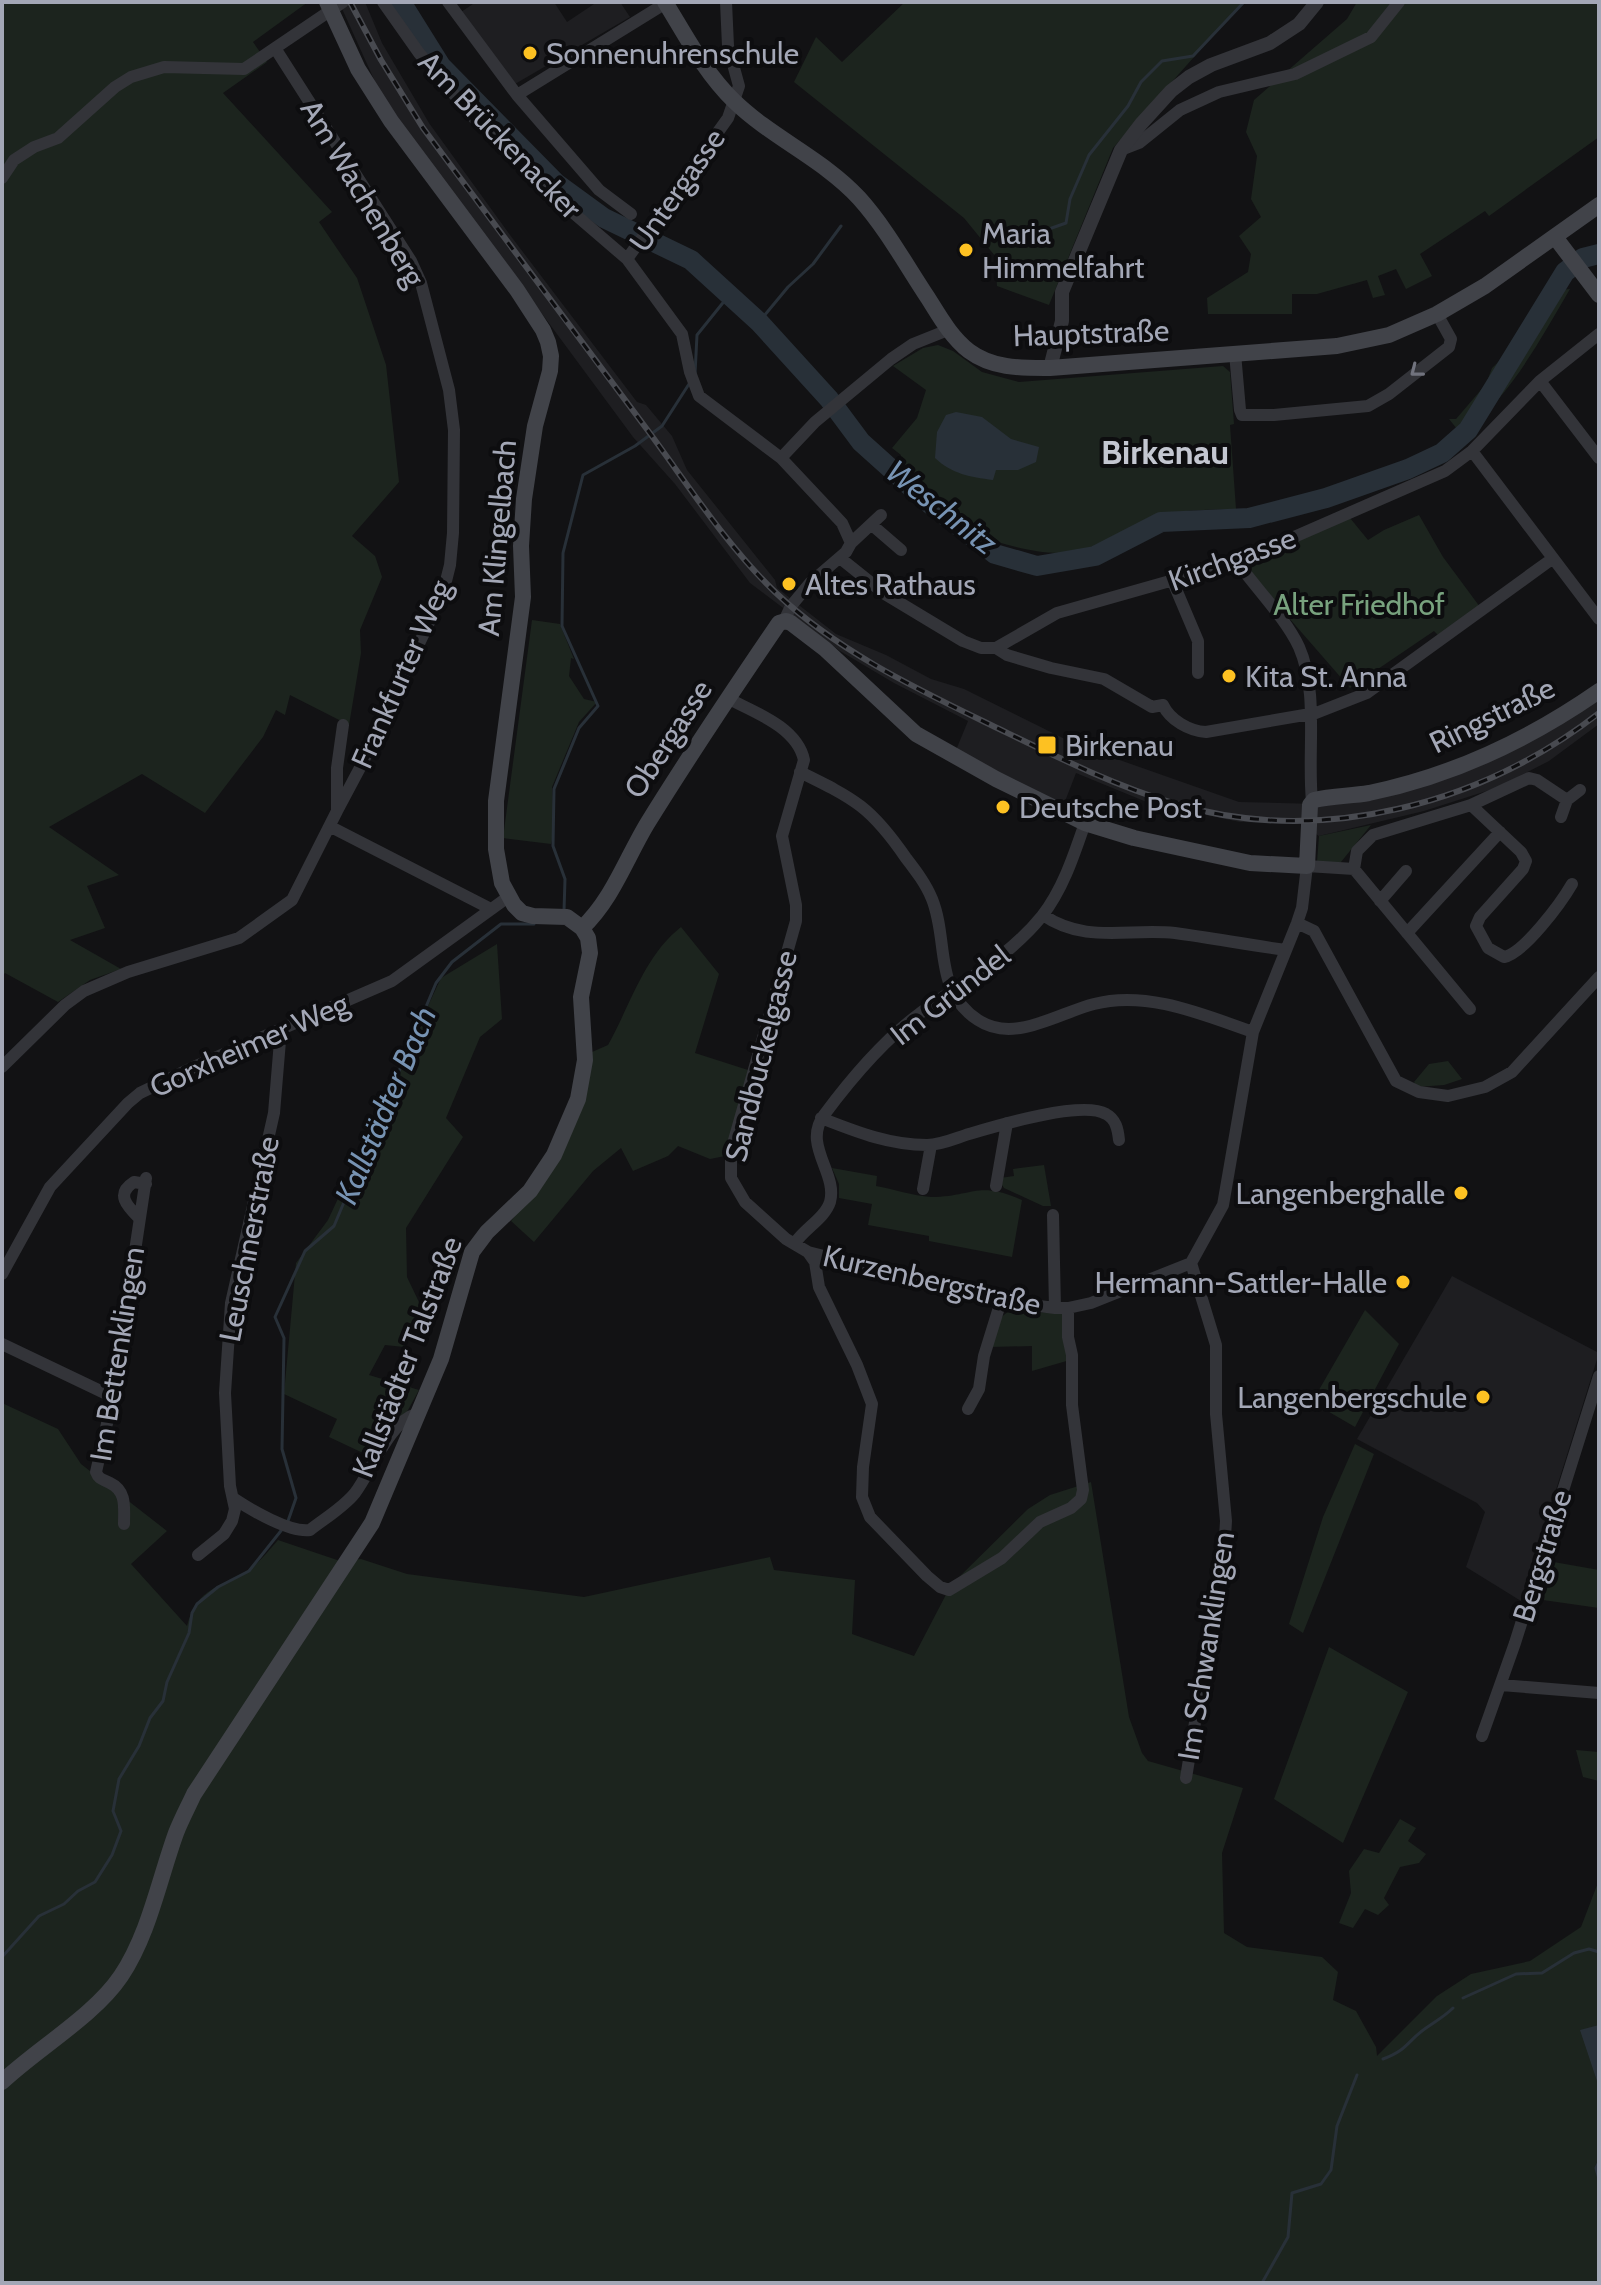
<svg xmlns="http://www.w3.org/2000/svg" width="1601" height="2285" font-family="Cabin,sans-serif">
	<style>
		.built { fill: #1e1e21 }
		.green { fill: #1c241e }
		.water { fill: #283038 }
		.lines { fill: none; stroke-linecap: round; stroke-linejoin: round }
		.stream { stroke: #283038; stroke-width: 3 }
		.river { stroke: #283038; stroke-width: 20 }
		.minor { stroke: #333439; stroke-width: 12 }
		.tertiary { stroke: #333439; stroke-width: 14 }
		.secondary { stroke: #414349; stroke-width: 16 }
		.rail-casing { stroke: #484a50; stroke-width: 6 }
		.rail { stroke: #0d0d0f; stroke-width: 3; stroke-dasharray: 9; stroke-linecap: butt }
		.oneway { stroke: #71737e }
		.poi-dot { fill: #fdc122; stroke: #0d0d0f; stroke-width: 3 }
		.labels { text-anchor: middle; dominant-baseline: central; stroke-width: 8; stroke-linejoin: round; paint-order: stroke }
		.poi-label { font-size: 30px; fill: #a3a7b6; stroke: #0d0d0f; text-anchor: start }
		.street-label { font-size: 30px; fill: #a3a7b6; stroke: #0d0d0f }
		.park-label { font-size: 30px; fill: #78a27e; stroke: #0d0d0f }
		.water-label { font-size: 32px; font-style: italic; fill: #7793b3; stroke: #0d0d0f }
		.quarter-label { font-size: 34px; font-weight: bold; fill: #c4c7d1; stroke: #0d0d0f }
	</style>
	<rect width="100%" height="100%" fill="#121214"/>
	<path class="built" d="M339,2H365L382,43L429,123L510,235L637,402L646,405L672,436L687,470L775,580L777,588L836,634L886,655L931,679L964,689L1077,745L1239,802L1318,804L1395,793L1599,697V724L1549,761L1496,788L1424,811L1319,836L1299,823L1240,822L1149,803L1076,773L1064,804L956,750L968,721L894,683L840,651L750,583L675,484L633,437L382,97Z
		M476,2H554L567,22L597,2H620L630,17L515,84L461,12Z
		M1452,1276L1599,1353L1521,1601L1466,1567L1485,1512L1477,1503L1357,1439Z"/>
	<path class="green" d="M2,2H308L253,42L267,62L223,93L332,212L319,222L357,278L386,365L399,482L352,536L375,556L382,577L360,630L361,653L349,725L290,695L285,715L276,710L263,737L205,813L142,774L49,827L119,875L87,886L105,928L70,940L121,969L90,980L58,1002L5,973L2,976Z
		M905,2H1243L1113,148L1049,305L997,286L995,256L964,218L794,82L816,37L842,62Z
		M1357,2H1599V137L1489,216L1485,211L1420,254L1432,276L1406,289L1396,269L1378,276L1385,295L1373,298L1367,280L1317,294H1292V314H1208L1207,298L1248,272L1251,254L1239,236L1261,217L1251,199L1257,156L1246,132L1254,100L1347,19Z
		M1570,289C1540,340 1510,398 1461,434L1449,419H1456L1486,384L1492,368L1524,337L1543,303L1557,290Z
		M938,345L953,351L982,372L1019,382L1223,366L1230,372L1234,424L1230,425L1236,509C1211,510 1186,509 1162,515C1133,522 1110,542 1082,550C1057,557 1025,550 1001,543L910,477L902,468L904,466L900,459L901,455L892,448L917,418L926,390L893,366L923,348Z
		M1419,515L1443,557L1480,607L1440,637L1434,631L1350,688L1247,570L1249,561L1350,518L1368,540L1384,530Z
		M532,620L560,624L574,659L571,658L569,676L584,699L597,702L579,722L552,787L554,831L551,844L503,838Z
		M1371,825L1341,862H1317L1319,836Z
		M681,927L719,974L695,1053L748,1070L725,1156L710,1159L678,1146L668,1156L633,1171L621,1148L593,1171L534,1242L511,1221L562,1155L592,1052L608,1045C630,1006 644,956 681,927Z
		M497,944L502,1019L480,1037L446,1118L463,1137L406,1228L407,1277L428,1321L404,1347L385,1345L369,1375L419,1390L380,1461L329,1437L337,1419L284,1394L296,1263L328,1220L441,978Z
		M1448,1061L1462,1079L1444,1085L1417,1087L1414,1082L1429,1064Z
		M1044,1165L1051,1206H1043L1004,1188L1000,1182V1178L1014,1176L1013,1169Z
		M832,1168L877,1176L876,1186C893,1189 913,1196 931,1197C973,1197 977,1180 1022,1200L1012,1257L929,1241V1236L868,1225L872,1204L839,1198V1184Z
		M1013,1310L1063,1314L1070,1360L1032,1371V1346L990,1347C995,1333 997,1314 1013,1310Z
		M1365,1310L1399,1344L1355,1427L1312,1402Z
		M2,1403L58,1429L81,1464L167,1531L131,1564L187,1626C197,1586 222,1588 251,1568C261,1561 270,1549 278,1540L340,1561L361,1559L407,1574L584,1597L770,1557L774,1570L855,1580L852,1634L914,1656L951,1585L1028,1509L1050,1495L1091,1482L1129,1717L1142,1753L1148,1761L1243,1788L1222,1853L1224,1933L1247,1947L1322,1957L1338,1972L1333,2000L1356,2011L1376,2047L1377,2056L1437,1996L1471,1974L1530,1961L1581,1927L1599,1880V2283H2Z
		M1355,1444L1374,1454L1303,1633L1289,1624L1323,1517Z
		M1548,1561L1599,1570V1608L1536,1599Z
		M1329,1647L1408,1692L1343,1843L1274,1799Z
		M1576,1750L1599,1752V1781L1583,1777Z
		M1400,1819L1416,1828L1408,1841L1426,1854L1419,1863L1400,1867L1384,1898L1389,1905L1378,1915L1365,1909L1353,1928L1339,1923L1351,1893L1349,1871L1364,1849L1379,1853Z"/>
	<path class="water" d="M956,412L982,417L1011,439L1039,447L1036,462L1018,470H996L993,480C970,477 952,474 935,458L937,432L946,415Z
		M1599,2025V2087L1580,2030Z"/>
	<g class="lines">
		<path class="stream" d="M1015,241L1066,223L1070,199L1089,155L1128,106L1141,82L1162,61L1193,56L1244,2
			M759,322L788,287L813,264L841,226
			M695,374L697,335L730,294
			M564,911L565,879L553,846L554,789L579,728L598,706L562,626L563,553L583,475L635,446L662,426L689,384
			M288,1521L296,1498L282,1449L284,1338L275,1317L305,1251L334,1226L436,983L452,962L501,924H534
			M2,1957L39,1916L64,1904L78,1891L95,1882L112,1855L121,1831L113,1811L119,1779L139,1746L150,1718L163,1701L167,1682L189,1633L192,1613L197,1604L218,1587L249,1571L284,1527
			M1463,1998L1516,1974L1542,1973L1574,1953L1589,1949L1599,1952
			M1383,2059C1408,2050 1407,2041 1426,2028C1436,2021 1445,2016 1453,2008
			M1599,2137V2142
			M1599,2162L1596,2168L1599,2179
			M1262,2283L1288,2237L1292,2193L1321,2184L1331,2170L1337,2126L1357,2075"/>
		<path class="river" d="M401,2L441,66L556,183L604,218L691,260L759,322L829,399L861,442L930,504L995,554L1037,566L1095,556L1161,522L1249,518L1326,498L1408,469L1442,453L1468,430L1565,272L1583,258L1599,254"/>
		<path class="minor" d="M383,2L419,53L475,119L542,186L627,259L682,334L690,372L699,396L781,458L842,523L851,543
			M448,2L517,95L599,190L631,214
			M275,48L411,261L421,283L449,390L454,430L453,533L450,565L443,593L362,764L337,811
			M517,95L666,3
			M1121,150L1139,143L1180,110L1219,92L1295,74L1371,37L1399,2
			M2,178L14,160L34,147L58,138L115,87L131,77L164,67L244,69L343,2
			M627,259L728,118L739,86L728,46L726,2
			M1235,353L1240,410L1242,415H1274L1368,406L1389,394L1449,347L1451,339L1437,314
			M1540,381L1599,458
			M1472,451L1599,619
			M781,458L815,422L891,359L913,344L948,330
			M872,525L901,550
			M840,558L885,594L963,641L981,648H996L1057,613L1237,562L1445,471L1472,451L1540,381L1599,334
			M1237,562C1256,588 1286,619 1299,647C1319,692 1307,753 1312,801
			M1173,582L1198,641V673
			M784,621L791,606L810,583L846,552L851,543L881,515
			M996,648L1007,655L1051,668L1104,679L1152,707L1163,705C1170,720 1189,731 1206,732L1316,713L1367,693L1552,559
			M727,698C754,712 797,727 804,760L782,836L796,905V921L731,1151V1178L745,1202L786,1239L808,1252L815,1262L819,1287L857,1365L872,1404L863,1467L862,1497L870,1517L927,1576L940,1587L949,1590L1002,1558L1040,1522L1071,1508L1081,1499L1083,1490L1072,1405V1355L1068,1337V1308
			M800,772C855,799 871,807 906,858C916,871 926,884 932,899C949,941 933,991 978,1020C1014,1044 1058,1013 1094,1004C1147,990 1204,1015 1253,1032
			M1471,805L1529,778L1537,780L1567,800L1580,790
			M1561,817L1567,800
			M331,827L491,909
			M1354,869L1357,851L1373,835L1471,805L1521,852L1526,861L1523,869L1480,917L1476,926L1488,948L1504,957C1524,953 1561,903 1572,884
			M1380,901L1406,871
			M1043,915C1085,944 1128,928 1175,933C1212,938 1249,945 1286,950
			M1297,923L1314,931L1396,1081L1419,1092L1448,1096L1485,1087L1512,1072L1599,977
			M1407,933L1500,832
			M2,1067L65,1005L84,991L128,972L239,938L292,900L337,811V768L343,725
			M821,1118C857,1132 889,1145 927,1145C941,1145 956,1138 969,1134C996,1126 1082,1100 1106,1114C1116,1119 1118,1130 1119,1140
			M996,1186L1007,1123
			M923,1189L931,1145
			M1053,1215L1055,1308
			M139,1218C127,1206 115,1194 134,1182L146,1184
			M795,1243C804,1229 825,1218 830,1202C838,1173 802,1145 824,1115C850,1080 884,1040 919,1014C961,983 1009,957 1042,916C1063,889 1074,855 1085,823
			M808,1252L1001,1301L1055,1308H1068L1091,1303L1191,1263
			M2,1274L50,1187L128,1103L140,1093L196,1066L392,981L508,897
			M2,1344L113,1397
			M968,1409L979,1389L984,1356L1001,1301
			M233,1498C251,1510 290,1533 310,1530C324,1519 344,1507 355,1493C371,1472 390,1421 416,1414
			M124,1524C124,1508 127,1491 110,1483C103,1479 99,1480 96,1472L113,1397L146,1178
			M198,1555L224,1534L232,1521L235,1509L230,1486L225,1393L231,1303L274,1113L281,1029
			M1501,1685L1599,1693
			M1482,1736L1515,1643L1599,1376
			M1186,1778L1225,1537L1226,1521L1216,1414V1345L1191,1263L1223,1205L1253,1032L1297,923L1302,908L1307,866L1354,869L1470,1009"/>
		<path class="tertiary" d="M1050,368L1062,321V292L1121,150L1141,124L1171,91L1189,77L1211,65L1270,43L1299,24L1317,2"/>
		<path class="secondary" d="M665,2C686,36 705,73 734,101C772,138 823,159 859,198C886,228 906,265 928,298C940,317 951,337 969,351C993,369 1022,368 1050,368L1337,346L1389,335L1437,314L1485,286L1599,205
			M1555,237L1599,295
			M582,928C612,900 626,859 647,824C689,756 734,689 779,623L786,621L791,623L825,649L916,734L996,779L1085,823L1134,838L1250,863L1307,866L1310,805L1314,800C1332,796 1351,796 1369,793C1452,776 1530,739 1599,691
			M2,2082C38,2048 94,2016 121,1976C149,1934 159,1880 176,1833C181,1820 188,1807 194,1794L372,1523L441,1359L472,1252L487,1232L530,1191L554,1155L578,1099L585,1060L581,997L590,953L588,938L582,928L567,917L533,916L522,913L514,905L502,883L496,849V801L523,597L521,546L524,499L535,426L550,371L551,356L548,342L543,330L517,290L391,121L358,69L327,2"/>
		<defs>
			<path id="rail" d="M350,2L381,60L423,128C497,228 571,328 646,428C687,483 725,544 775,592C837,651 915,688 991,725C1051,754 1112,785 1176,804C1322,847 1482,804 1599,713"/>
		</defs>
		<use href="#rail" class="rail-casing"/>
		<use href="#rail" class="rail"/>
	</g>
	<defs><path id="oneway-chevron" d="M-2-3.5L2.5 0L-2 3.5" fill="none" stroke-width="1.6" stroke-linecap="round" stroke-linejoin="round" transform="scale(2)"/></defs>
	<use class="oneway" href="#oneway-chevron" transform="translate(1416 371) rotate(142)"/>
	<g class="poi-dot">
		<circle cx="530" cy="53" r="8"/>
		<circle cx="966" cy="250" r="8"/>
		<circle cx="789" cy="584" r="8"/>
		<circle cx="1229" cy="676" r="8"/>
		<rect x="1037" y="735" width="20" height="20" rx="4"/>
		<circle cx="1003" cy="807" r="8"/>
		<circle cx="1461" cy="1193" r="8"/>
		<circle cx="1403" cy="1282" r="8"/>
		<circle cx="1483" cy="1397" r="8"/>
	</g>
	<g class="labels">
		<g class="poi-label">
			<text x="546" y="53">Sonnenuhrenschule</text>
			<text x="982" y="233">Maria<tspan x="982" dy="34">Himmelfahrt</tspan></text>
			<text x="805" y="584">Altes Rathaus</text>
			<text x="1245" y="676">Kita St. Anna</text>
			<text x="1065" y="745">Birkenau</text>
			<text x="1019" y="807">Deutsche Post</text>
			<text x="1445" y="1193" text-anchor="end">Langenberghalle</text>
			<text x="1387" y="1282" text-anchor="end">Hermann-Sattler-Halle</text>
			<text x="1467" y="1397" text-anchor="end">Langenbergschule</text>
		</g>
		<g class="street-label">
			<text transform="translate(500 135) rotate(46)">Am Brückenacker</text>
			<text transform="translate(677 190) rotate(-55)">Untergasse</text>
			<text transform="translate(363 193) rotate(59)">Am Wachenberg</text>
			<text transform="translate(1091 333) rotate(-2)">Hauptstraße</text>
			<text transform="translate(497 538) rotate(-85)">Am Klingelbach</text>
			<text transform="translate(1232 559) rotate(-20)">Kirchgasse</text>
			<text transform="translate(401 674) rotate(-66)">Frankfurter Weg</text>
			<text transform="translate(1492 715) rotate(-26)">Ringstraße</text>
			<text transform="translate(668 739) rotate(-57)">Obergasse</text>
			<text transform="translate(950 995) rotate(-38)">Im Gründel</text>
			<text transform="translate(249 1045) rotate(-24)">Gorxheimer Weg</text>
			<text transform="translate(761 1056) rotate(-76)">Sandbuckelgasse</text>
			<text transform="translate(249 1239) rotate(-79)">Leuschnerstraße</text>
			<text transform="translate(932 1280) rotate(13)">Kurzenbergstraße</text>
			<text transform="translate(117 1354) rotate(-81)">Im Bettenklingen</text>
			<text transform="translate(407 1357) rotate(-69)">Kallstädter Talstraße</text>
			<text transform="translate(1542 1556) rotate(-73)">Bergstraße</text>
			<text transform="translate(1206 1646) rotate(-81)">Im Schwanklingen</text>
		</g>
		<g class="park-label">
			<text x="1359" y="604">Alter Friedhof</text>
		</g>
		<g class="water-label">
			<text transform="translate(942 507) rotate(38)">Weschnitz</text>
			<text transform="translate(385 1105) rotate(-67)">Kallstädter Bach</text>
		</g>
		<g class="quarter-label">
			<text x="1165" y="452">Birkenau</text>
		</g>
	</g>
	<rect width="1601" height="2285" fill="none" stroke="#a3a7b6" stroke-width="8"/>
</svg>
